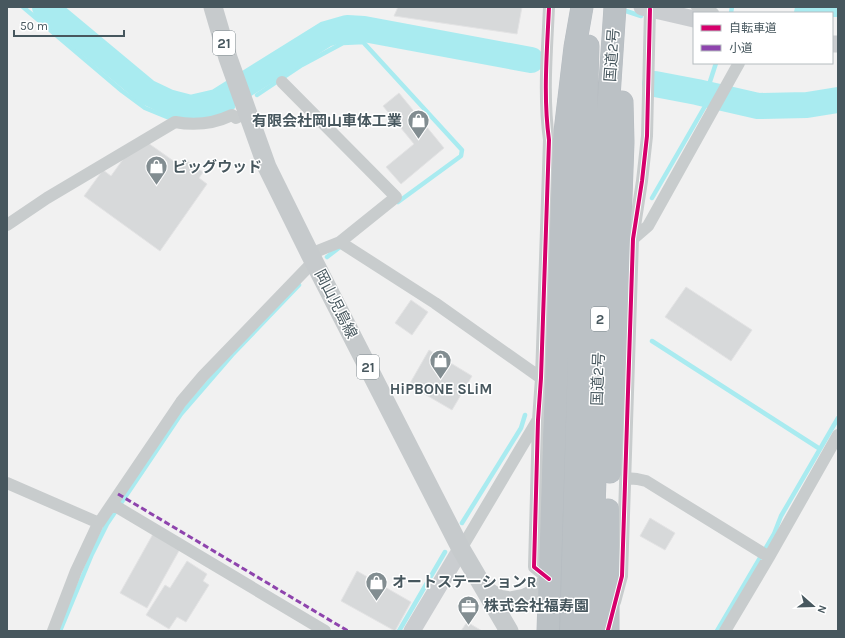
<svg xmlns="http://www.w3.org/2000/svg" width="845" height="638" font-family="Karla,'Noto Sans JP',sans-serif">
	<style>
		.water { fill: #a9ebf0 }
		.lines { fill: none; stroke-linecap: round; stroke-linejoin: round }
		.stream { stroke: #a9ebf0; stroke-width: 4.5 }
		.river { stroke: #a9ebf0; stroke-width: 26 }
		.building { fill: #d7d9da; stroke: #e3e3e4 }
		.highway-casing { stroke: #b6bcc1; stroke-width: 23 }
		.street { stroke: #c8cccd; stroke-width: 12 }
		.secondary { stroke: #cacdd0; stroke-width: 17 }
		.primary { stroke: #c6cacc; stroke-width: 19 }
		.highway { stroke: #bbc1c5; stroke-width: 22 }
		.quiet { stroke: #8e44ad; stroke-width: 3; stroke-dasharray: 6 3; stroke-linecap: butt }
		.cycleway-casing { stroke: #fff; stroke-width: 6 }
		.cycleway { stroke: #d6006c; stroke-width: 4 }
		.labels { text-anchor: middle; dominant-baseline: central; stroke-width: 3; stroke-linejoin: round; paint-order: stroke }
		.shield { fill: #fff; stroke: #7e898e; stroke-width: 1 }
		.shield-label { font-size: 14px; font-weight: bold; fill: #47575e }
		.street-label { font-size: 15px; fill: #47575e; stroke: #fff }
		.poi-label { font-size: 15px; font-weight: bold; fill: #47575e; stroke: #fff; text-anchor: start }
	</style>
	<rect width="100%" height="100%" fill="#f1f1f1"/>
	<path class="water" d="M795,7H838V17H832V13H804L794,12Z"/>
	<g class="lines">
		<path class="stream" d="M23,7L122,91L145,108L167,117L176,118
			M620,9L641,16
			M731,13L732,7
			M706,94L716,63
			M257,95L302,65L343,43L363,42L462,150L461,156L398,202
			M209,117L233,107
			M652,198L708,101L710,95
			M327,257L340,247
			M652,341L820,449
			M462,523L521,428L525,415
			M60,631L92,554L107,524L181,414L232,355L299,285
			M399,631L445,552
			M717,631L774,534L781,516L838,418"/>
		<path class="river" d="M45,7L147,92L168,102L191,108L217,102L326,34L347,28L364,29L531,60
			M655,84L697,92L758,106L807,105L838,100"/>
	</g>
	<path class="building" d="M398,7H522L517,34L394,16Z
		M399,93L444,148L401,184L386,167L414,144L383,106Z
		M148,143L182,167L187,161L203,172L199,178L207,184L160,251L84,196L103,170L111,176L129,151Z
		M686,287L752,330L731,361L665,317Z
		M411,300L428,312L412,335L395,323Z
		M429,350L472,376L452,410L409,385Z
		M650,518L675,533L665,550L640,536Z
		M153,534L180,549L147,608L120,593Z
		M187,561L207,574L203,581L209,585L186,622L177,617L169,629L146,615L165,585L170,588Z
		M357,571L411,602L395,631L341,601Z
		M467,622L482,631H461Z"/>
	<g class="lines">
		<defs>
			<path id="highway" d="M610,472L615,363L623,142L622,102
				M548,631L564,140L575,47L582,7
				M571,631L588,46
				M590,631L606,142L615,7
				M608,631V510"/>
		</defs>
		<use href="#highway" class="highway-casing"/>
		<path class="street" d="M549,7C547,52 543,96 549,140L541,378L538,420L534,567L549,579
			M697,7L713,13
			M282,82L396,197L340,242L310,254
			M7,225L47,198L175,122C195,126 213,124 232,115L236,118L248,112
			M633,239L648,226L739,63
			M340,242L435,303L541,378
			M625,478L637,479L646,481L769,557
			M7,483L99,523
			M112,504L325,631
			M461,549L537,421
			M615,602L622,576L633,239L642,181L647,136L650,9
			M53,631L76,571L97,526L181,402L203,376L314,261
			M725,631L769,557L838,435"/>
		<path class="secondary" d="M642,7L694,19
			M832,44H838
			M412,631L461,549"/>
		<path class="primary" d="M213,7L228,58L267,167L310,254L461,549L509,631
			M486,590L499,599L510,601L525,598L538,592L549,579"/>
		<use href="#highway" class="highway"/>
		<path class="quiet" d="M118,494L348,631"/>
		<defs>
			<path id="cycleway" d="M549,7C547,52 543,96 549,140L541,378L538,420L534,567L549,579
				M608,630L622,576L633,239L642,181L647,136L650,9"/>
		</defs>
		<use href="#cycleway" class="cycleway-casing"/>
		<use href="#cycleway" class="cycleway"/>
	</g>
	<defs>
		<symbol id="shop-pin" viewBox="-11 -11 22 30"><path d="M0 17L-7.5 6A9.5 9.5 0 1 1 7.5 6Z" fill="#828d91" stroke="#fff"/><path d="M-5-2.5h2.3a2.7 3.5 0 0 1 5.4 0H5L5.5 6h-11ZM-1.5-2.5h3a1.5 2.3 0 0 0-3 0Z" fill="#fff"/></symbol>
		<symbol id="office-pin" viewBox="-11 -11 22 30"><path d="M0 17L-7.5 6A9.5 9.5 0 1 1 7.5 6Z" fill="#828d91" stroke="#fff"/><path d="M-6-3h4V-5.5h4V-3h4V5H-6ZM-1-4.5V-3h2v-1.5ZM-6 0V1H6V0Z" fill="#fff"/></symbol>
	</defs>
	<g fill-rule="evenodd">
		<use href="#shop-pin" x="406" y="108" width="25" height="34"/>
		<use href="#shop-pin" x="144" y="154" width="25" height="34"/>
		<use href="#shop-pin" x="428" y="348" width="25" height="34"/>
		<use href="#shop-pin" x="364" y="570" width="25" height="34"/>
		<use href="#office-pin" x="456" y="594" width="25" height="34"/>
	</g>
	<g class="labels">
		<g class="shield">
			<rect x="213" y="31" width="22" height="24" rx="3"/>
			<rect x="591" y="307" width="18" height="24" rx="3"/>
			<rect x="357" y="355" width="22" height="24" rx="3"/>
		</g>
		<g class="shield-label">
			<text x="224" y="43">21</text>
			<text x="600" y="319">2</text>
			<text x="368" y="367">21</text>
		</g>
		<g class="street-label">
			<text transform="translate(612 55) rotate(-86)">国道2号</text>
			<text transform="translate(336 304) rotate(63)">岡山児島線</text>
			<text transform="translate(598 379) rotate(-88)">国道2号</text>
		</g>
		<g class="poi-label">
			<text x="402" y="121" text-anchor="end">有限会社岡山車体工業</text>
			<text x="172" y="167">ビッグウッド</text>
			<text x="441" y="389" text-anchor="middle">HiPBONE SLiM</text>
			<text x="392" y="582">オートステーションR</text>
			<text x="484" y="606">株式会社福寿園</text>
		</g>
	</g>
	<rect width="845" height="638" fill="none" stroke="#47575e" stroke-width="16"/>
	<rect x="693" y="12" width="140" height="52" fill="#ffffff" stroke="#b5bcbf"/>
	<rect x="701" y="25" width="20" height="6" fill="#d6006c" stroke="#b5bcbf"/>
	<text x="729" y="32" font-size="12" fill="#47575e">自転車道</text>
	<rect x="701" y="45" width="20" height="6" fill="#8e44ad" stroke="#b5bcbf"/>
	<text x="729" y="52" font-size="12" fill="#47575e">小道</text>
	<g transform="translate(813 606) rotate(110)" stroke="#ffffff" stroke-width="3" paint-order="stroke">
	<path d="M0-3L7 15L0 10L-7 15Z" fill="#47575e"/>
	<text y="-6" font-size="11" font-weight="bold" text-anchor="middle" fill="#47575e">N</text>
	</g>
	<path d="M14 30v6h110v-6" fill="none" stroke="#47575e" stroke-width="2"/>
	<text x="20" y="30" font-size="12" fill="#47575e" stroke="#ffffff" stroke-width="3" paint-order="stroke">50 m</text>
</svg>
